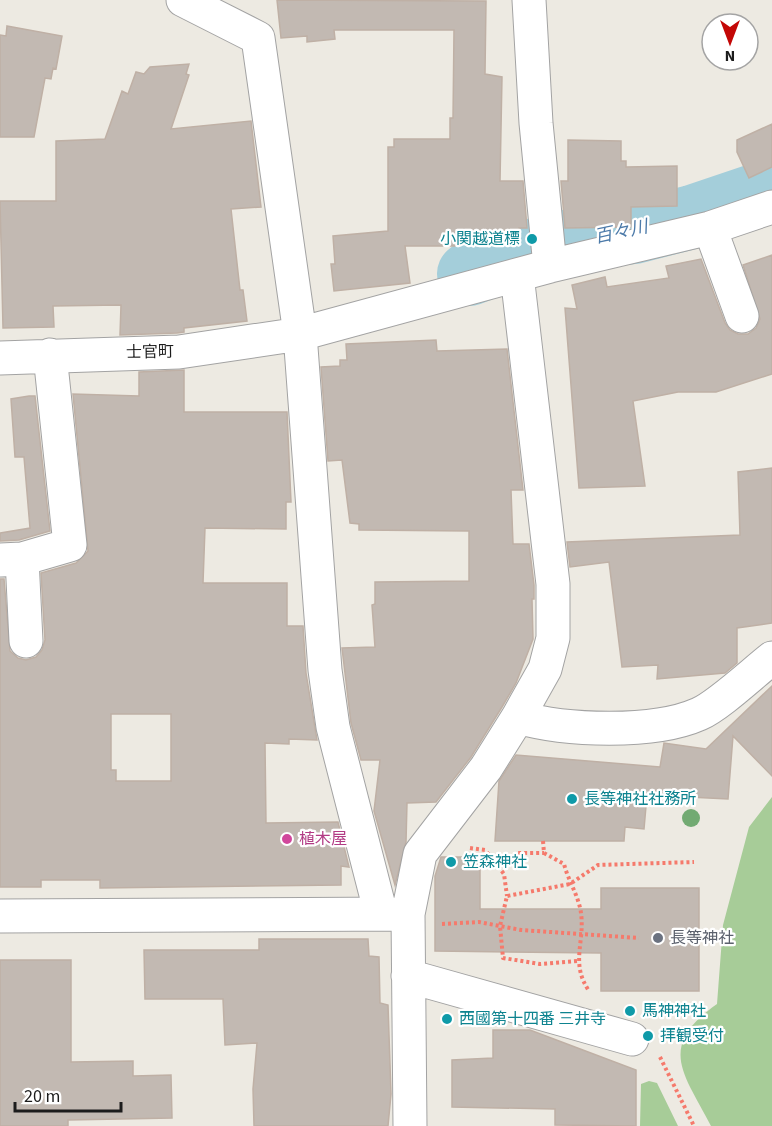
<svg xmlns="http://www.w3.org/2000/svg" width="772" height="1126" font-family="'Source Sans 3','Noto Sans JP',sans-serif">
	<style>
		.forest { fill: #a7cc98 }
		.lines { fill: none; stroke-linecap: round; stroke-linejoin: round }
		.river { stroke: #a4ceda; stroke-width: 64 }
		.building { fill: #c2b9b2; stroke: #bfb0a5; stroke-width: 1.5; fill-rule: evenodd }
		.minor-casing { stroke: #a3a3a3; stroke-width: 35 }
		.path { stroke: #f57a6c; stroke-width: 4; stroke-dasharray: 3 3; stroke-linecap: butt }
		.minor { stroke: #fff; stroke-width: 33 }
		.tree { fill: #72aa72 }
		.culture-dot { fill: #0f9aa8; stroke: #fff; stroke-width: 2 }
		.hotel-dot { fill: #d1479c; stroke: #fff; stroke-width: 2 }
		.worship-dot { fill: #6b7280; stroke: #fff; stroke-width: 2 }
		.labels { text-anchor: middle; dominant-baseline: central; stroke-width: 4.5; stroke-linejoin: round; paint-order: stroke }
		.culture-label { font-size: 16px; fill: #0d838f; stroke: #fff; text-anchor: start }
		.street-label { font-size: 16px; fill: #1c1c1c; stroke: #fff }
		.hotel-label { font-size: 16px; fill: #b23c85; stroke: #fff; text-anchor: start }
		.worship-label { font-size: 16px; fill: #5b616d; stroke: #fff; text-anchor: start }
		.water-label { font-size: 18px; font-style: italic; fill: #4c7aa9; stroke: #fff }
	</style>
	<rect width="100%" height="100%" fill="#edeae2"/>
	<path class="forest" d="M772,797V1126H711C684,1073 656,1047 717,1004L723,925L749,827Z
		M649,1081L657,1083L678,1126H640L641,1084Z"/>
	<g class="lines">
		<path class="river" d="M469,274L527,252L582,238L634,232L692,217L772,190"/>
	</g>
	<path class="building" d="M277,0L486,1L485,74L502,77L500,181H523L527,228H519V233H457V246H405L410,283L334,291L331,264H335L333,236L388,231V147H394V139H450V118H453L454,30H334L335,39L307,42V36L281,38Z
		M7,26L62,36L56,69L53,68L51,79L45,78L34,137H0V35L6,36Z
		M189,64L186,74L189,75L171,129L251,121L261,207L231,209L240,290H243L247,321L184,328V332L177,333L120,335L121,305L53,306L54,327L3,328L0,201H56V141L105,139L122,91L128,94L136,72L144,74L150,67Z
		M772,124V167L749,178L737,152V140Z
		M568,140L621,141V161H626V167L677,166V206L631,207V227L565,228L561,181H568Z
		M772,255V374L716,392H678L633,401L645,486L579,488L565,308L577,309L572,285L605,277L607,287L669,278L666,266L701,259L725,323L730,330L738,334H748L756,328L760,319L743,265Z
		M436,340L437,351L507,349L523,490H511L513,544H529L534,585V599H532L533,639L516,683L502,707L471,757L436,802L407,803L406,842L395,885L374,811L380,760H361L351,723L342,648L375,647L372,605L375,604V582L469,581V531L359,530V524L350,523L342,460L328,461L321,367L340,366V360H347L346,344Z
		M184,370V412H287L291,502H286V529L205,528L203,583H287V626H303L306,673L317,740L289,739V744L265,743L266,823L338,822L349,867L341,866V885L100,888V880H41V887H0V579H4L10,651L18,658L26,660L36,657L42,650L45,640L41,573L76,563L88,551L73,394L139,396V372ZM111,714H171V781H116V770H111Z
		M29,396H35L50,531L19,540L0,541V533L30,528L24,457H15L11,399Z
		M772,468V623L737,628V663L725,673L657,679L658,665L622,667L609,562L570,567L567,542L740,535L738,472Z
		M772,686V776L733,736L728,799L647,795L644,829L625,827L624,841H495L499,781L516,755L660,767L664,743L706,749Z
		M441,857H480V909H601V888H699V991H601V953L435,951V876Z
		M259,939H368L369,956L379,957L380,1003L388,1005L391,1094L388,1126H254L253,1089L257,1043L225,1045L223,999H145L144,950H259Z
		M0,960H71V1062L133,1061V1076L171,1075L172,1118L68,1120V1126H0Z
		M493,1030H530L636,1070V1126L555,1125V1109L452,1107V1060L493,1058Z"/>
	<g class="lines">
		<defs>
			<path id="minor" d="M183,0L258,38L300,334L325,670L333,727L381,914
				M529,0L536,123L550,266
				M710,228L742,316
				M0,358L179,352L300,334L550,266L710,228L772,207
				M22,559L26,641
				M0,560L22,559L70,545L50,355
				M518,717C565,731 654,734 699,714C718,706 754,672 772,658
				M0,916L403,914
				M408,976L632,1039
				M410,1126L408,914L420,854L486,768L518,717L545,669L553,638V584L517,275"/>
		</defs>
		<use href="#minor" class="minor-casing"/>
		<path class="path" d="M543,841L544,853L564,864C568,880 579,897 581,913C585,943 570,963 589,991
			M470,848L485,850L504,874L507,896
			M498,866L518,853H544
			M442,924L479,922L521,930L639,938
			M577,961L540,964L503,958L500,926L507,896L570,884L598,865L694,862
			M660,1057L694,1126"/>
		<use href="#minor" class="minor"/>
	</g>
	<circle class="tree" cx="691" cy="818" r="9"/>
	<g class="culture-dot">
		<circle cx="532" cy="239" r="6"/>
		<circle cx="572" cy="799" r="6"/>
		<circle cx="451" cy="862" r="6"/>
		<circle cx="630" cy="1011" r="6"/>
		<circle cx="447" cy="1019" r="6"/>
		<circle cx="648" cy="1036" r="6"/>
	</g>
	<circle class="hotel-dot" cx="287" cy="839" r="6"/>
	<circle class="worship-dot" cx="658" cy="938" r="6"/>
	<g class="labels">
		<g class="culture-label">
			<text x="520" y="239" text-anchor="end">小関越道標</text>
			<text x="584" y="799">長等神社社務所</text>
			<text x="463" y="862">笠森神社</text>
			<text x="642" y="1011">馬神神社</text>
			<text x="459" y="1019">西國第十四番 三井寺</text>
			<text x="660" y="1036">拝観受付</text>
		</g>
		<g class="street-label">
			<text transform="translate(150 352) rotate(-1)">士官町</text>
		</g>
		<g class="hotel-label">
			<text x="299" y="839">植木屋</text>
		</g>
		<g class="worship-label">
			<text x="670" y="938">長等神社</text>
		</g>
		<g class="water-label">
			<text transform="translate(621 232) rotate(-12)">百々川</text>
		</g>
	</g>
	<g transform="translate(730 42) rotate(180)"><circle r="28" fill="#ffffff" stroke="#a4a4a4" stroke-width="1.5"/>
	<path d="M0-4.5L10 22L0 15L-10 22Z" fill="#c30706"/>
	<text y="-9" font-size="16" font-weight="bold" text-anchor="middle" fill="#1c1c1c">N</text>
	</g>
	<path d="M15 1102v9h106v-9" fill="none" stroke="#1c1c1c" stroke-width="3"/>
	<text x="24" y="1102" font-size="18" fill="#1c1c1c" stroke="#ffffff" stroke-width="4.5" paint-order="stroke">20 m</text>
</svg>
